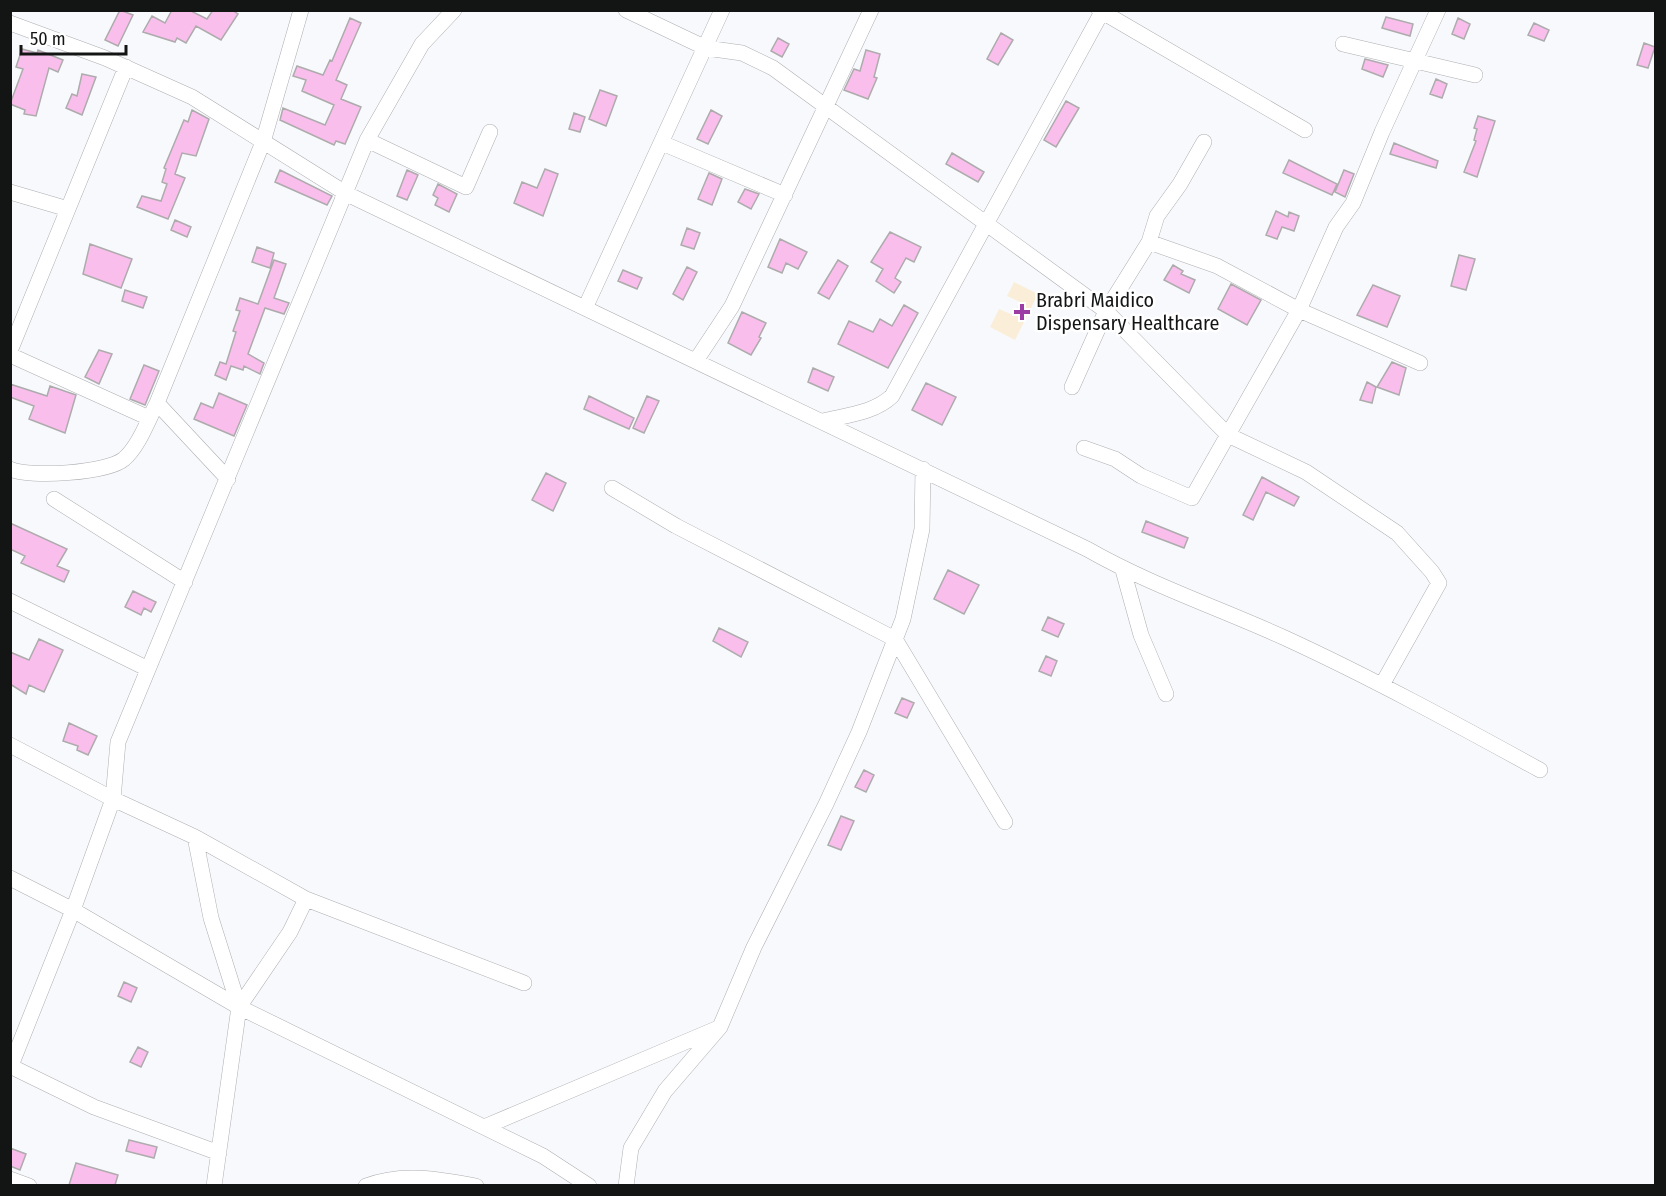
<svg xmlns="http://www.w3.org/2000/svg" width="1666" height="1196" font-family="'Fira Sans Condensed',sans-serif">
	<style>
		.medical { fill: #faeed9 }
		.building { fill: #fabeed; stroke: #adabac; stroke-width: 1.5 }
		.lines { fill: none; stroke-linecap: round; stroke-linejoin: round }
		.minor-casing { stroke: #aeafb2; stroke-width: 16 }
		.minor { stroke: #fff; stroke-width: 15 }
		.poi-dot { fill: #9b3da5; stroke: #fff; stroke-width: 2 }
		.labels { text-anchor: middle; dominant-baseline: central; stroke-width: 5; stroke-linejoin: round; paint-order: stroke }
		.poi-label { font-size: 20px; fill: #131414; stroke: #fff; text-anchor: start }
	</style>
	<rect width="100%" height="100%" fill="#f8f9fc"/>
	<path class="medical" d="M1014,282L1038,294L1015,340L990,327L999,309L1013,315L1020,302L1007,296Z"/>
	<path class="building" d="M120,10L133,15L118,46L105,40Z
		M172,10H189L207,19L213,10H232L238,14L221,40L196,26L186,43L177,38L175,42L143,32L152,16L165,23Z
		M1386,17L1413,24L1410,36L1382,28Z
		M350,18L361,23L336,80L347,85L341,99L361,107L345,144L336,141L334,145L280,120L283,108L325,125L334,105L302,91L306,80L293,76L297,66L323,75L330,60L332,61Z
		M1458,18L1470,24L1464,39L1452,34Z
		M1534,23L1549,30L1544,41L1528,35Z
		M1001,33L1013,40L998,65L987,59Z
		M778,38L789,44L782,57L771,51Z
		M1644,43L1655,47L1648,68L1637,65Z
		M22,49L37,53L38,50L63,60L58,72L49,68L36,116L24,114L25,110L10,104L23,69L16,67Z
		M866,50L880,54L874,77L877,78L868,99L844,90L854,69L860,71Z
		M1365,59L1388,65L1383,77L1362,69Z
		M82,74L96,77L82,115L66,108L72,94L77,96Z
		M1436,79L1447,84L1442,98L1430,94Z
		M600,90L617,96L606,126L589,119Z
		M1066,101L1079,108L1056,147L1044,140Z
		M192,110L209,119L196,156L182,153L175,174L185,178L168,219L137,207L142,196L161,201L167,184L162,182L166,169L164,168L184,120L188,122Z
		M711,110L722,116L708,144L697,139Z
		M574,113L585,117L580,132L569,129Z
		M1478,116L1495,121L1477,177L1464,172L1476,141L1474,140L1477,129L1474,128Z
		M1394,143L1438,161L1436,168L1390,154Z
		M952,153L984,172L978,182L946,164Z
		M1289,160L1337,184L1332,195L1283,173Z
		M545,169L558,174L543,216L514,203L522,182L537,188Z
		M280,170L332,196L327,205L275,182Z
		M407,170L418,175L407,200L397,196Z
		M1344,170L1354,174L1345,197L1335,192Z
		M709,173L722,179L712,205L698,199Z
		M438,184L457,194L449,212L435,205L438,198L433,195Z
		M745,189L759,194L751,209L738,202Z
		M1276,211L1288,217L1289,212L1299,216L1294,231L1282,227L1277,239L1266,235Z
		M175,220L191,227L187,237L171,230Z
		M687,228L700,233L694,249L681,245Z
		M890,232L921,247L914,262L906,258L895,278L901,282L894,293L876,281L883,269L871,262Z
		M780,239L807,252L798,269L786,263L782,273L768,267Z
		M90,244L132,259L121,288L83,274Z
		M257,247L274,253L270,268L252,262Z
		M1459,255L1475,259L1466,290L1451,286Z
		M274,260L286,264L274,298L289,303L284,314L265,308L248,354L264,363L260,374L244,366L243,370L231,366L226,380L215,375L220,362L226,364L236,332L233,331L240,311L236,310L240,298L258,304Z
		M838,260L848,266L829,299L818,293Z
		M1173,265L1183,271L1181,274L1195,280L1189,293L1164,280Z
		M687,267L697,272L683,300L673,294Z
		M623,270L642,278L637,289L618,281Z
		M1231,284L1261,300L1247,325L1218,309Z
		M1373,285L1400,296L1387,327L1357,315Z
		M125,290L147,297L143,308L122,301Z
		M904,305L918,313L888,368L838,344L849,321L873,332L880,319L892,326Z
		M742,312L766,323L759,337L761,338L751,355L728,343Z
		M99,350L112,354L99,384L85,377Z
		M1392,362L1406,368L1399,395L1377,387Z
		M144,365L159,371L145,405L130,399Z
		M813,368L834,377L828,391L808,382Z
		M1367,382L1376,387L1372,403L1360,400Z
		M926,383L956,397L942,425L912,410Z
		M10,384L47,396L50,386L76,395L65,433L29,419L34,406L10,397Z
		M219,393L247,405L234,436L194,419L201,403L213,408Z
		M589,396L634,418L629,429L584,409Z
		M647,396L659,401L644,433L633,428Z
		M546,473L566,483L553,511L532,500Z
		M1262,477L1299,497L1294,506L1266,492L1253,520L1243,515Z
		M1146,521L1188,538L1184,548L1142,532Z
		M10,523L67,549L57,566L69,571L64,582L21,563L25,556L10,549Z
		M948,570L979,585L964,614L934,599Z
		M133,591L156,602L151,612L144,608L141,615L125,607Z
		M1048,617L1064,624L1058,637L1042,630Z
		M719,628L748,642L741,657L713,641Z
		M39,639L63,650L44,692L29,685L26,694L10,684V652L29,660Z
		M1046,656L1057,661L1051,676L1039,671Z
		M902,698L914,703L907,718L895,713Z
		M69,723L97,736L88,755L77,750L78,746L63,741Z
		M864,770L874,775L866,792L855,787Z
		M841,816L854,821L841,850L828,845Z
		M124,982L137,988L131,1002L118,996Z
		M138,1047L148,1052L141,1067L130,1062Z
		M129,1140L157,1147L154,1158L126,1151Z
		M10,1148L26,1154L20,1170L10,1166Z
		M76,1163L118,1175L115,1185H69Z"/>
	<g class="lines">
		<defs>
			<path id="minor" d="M626,10L706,48L742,53L773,68L1106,311L1228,435L1306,472L1397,533L1432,572L1439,583L1383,683
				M1099,10L1305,130
				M10,23L105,58L192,97L347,194L1087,549C1150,585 1219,608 1285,638C1372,678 1456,724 1540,770
				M1343,44L1475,75
				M367,140L466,187L490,132
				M662,143L785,195
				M10,192L68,209
				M1149,242L1217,266L1299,310L1420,363
				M586,306L722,10
				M10,351L126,67
				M10,355L149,418
				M697,359L732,306L871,10
				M1072,387L1106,311L1149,242L1157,216L1180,184L1204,142
				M823,421C847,415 874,413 892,396L1103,10
				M1084,448L1115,459L1141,476L1192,498L1299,310L1336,227L1353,203L1382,132L1438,10
				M10,469C30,478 107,473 124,459C139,446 148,420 157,403
				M228,479L157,403L263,142L301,10
				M612,488L676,526L895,639L1005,822
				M54,499L185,582
				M1123,570L1141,635L1166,694
				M10,601L148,669
				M10,745L113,799L195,837L211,918L239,1007L214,1186
				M195,837L306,899L524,983
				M10,878L73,910L239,1007L543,1156L589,1186
				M239,1007L290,932L306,899
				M10,1066L94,1107L219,1153
				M10,1068L73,910L113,799L118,742L367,140L422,44L454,10
				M484,1127L716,1029
				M10,1179L29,1186
				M366,1186C402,1172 439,1179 476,1186
				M626,1186L631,1148L665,1091L720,1027L754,947L826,804L859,732L903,619L922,529L923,469"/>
		</defs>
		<use href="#minor" class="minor-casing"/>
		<use href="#minor" class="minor"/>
	</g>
	<path class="poi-dot" d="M1019 303h6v6h6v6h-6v6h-6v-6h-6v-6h6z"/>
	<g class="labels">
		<g class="poi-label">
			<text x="1036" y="300">Brabri Maidico<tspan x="1036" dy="23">Dispensary Healthcare</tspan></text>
		</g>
	</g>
	<rect width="1666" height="1196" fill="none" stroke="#131414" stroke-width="24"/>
	<path d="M21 45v9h105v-9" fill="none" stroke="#131414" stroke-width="3"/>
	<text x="30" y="45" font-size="18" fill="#131414" stroke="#ffffff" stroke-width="4.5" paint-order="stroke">50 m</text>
</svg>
